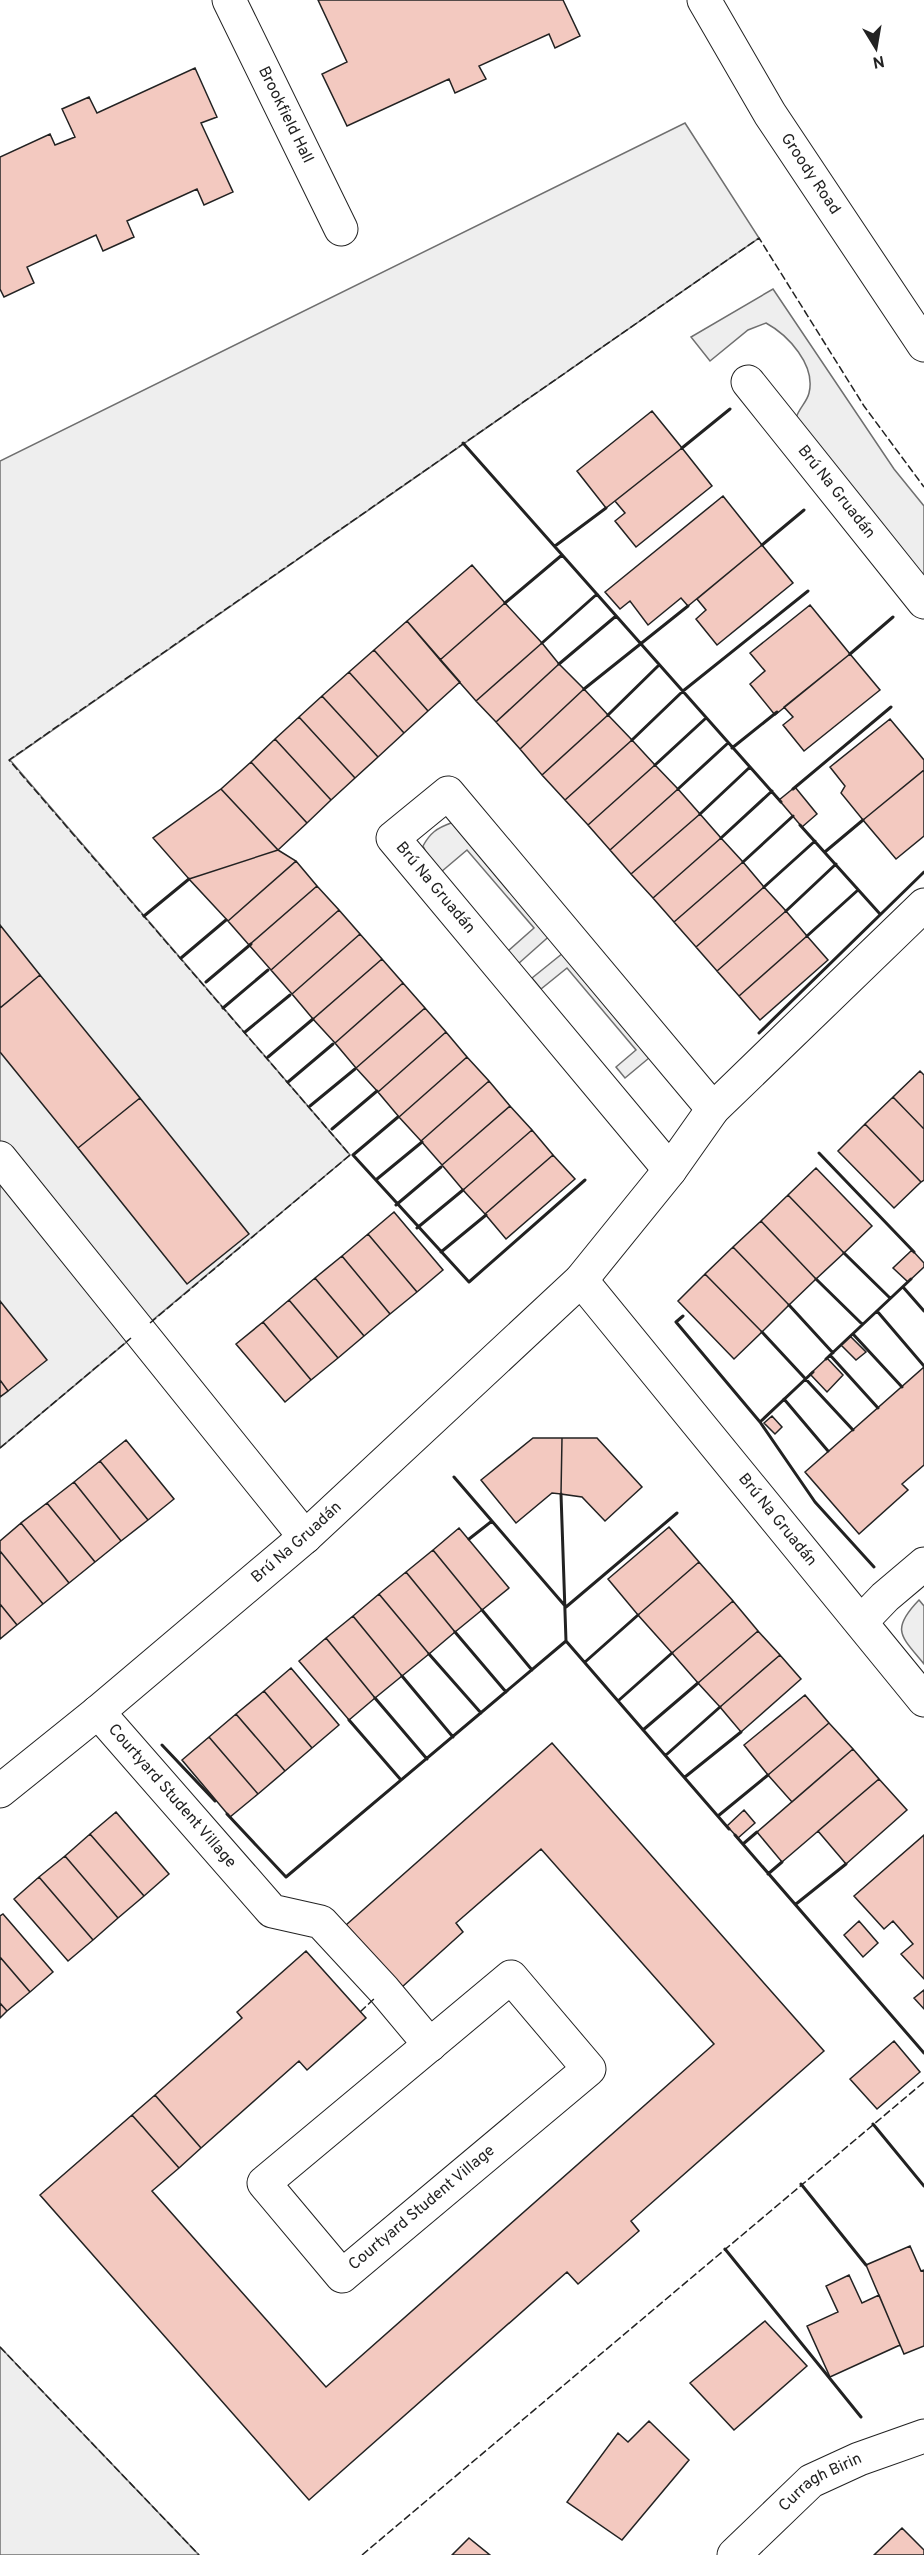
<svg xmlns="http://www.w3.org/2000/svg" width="924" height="2555" font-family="Overpass,sans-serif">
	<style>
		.green { fill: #eee; stroke: #6f6f6f; stroke-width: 1.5 }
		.building { fill: #f3c9c0; stroke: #222; stroke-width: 1.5 }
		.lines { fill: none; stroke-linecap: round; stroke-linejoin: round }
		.minor-casing { stroke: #222; stroke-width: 35 }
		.tertiary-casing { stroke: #222; stroke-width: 35 }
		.minor { stroke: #fff; stroke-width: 33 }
		.tertiary { stroke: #fff; stroke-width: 33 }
		.fence { stroke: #222; stroke-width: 1.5; stroke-dasharray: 8 3; stroke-linecap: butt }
		.wall { stroke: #222; stroke-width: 3 }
		.labels { text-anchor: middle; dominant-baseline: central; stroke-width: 4.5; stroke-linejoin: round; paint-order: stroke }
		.street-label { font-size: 16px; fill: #222; stroke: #fff }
	</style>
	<rect width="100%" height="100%" fill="#fff"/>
	<path class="green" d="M685,123L759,238L10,760L350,1155L0,1448V461Z
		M773,289L894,469L924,506V579L796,418C799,408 807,402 809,393C816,365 788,335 766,323L748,330L710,361L691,337Z
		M451,823L462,825L554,932L518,964L507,952L534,928L467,850L441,872L428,856L423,846C430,833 437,828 451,823Z
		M568,949L655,1053L625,1078L616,1067L636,1050L567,968L541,989L532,978Z
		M919,1600L924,1606V1664C901,1636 890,1630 919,1600Z
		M0,2347L199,2555H0Z"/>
	<path class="building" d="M318,0H563L580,36L555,48L549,34L479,66L486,79L455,93L449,79L347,126L322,74L347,62Z
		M195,68L217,117L201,123L233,192L204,205L197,189L127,221L134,237L103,251L96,235L27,267L34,283L4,297L0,289V157L50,134L55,145L75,137L62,109L89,97L97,113Z
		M652,411L682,448L606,508L577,471Z
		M682,448L712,486L636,547L615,521L625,513L615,501Z
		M723,496L762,545L688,606L681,598L648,625L630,601L620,609L605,592Z
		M762,545L793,583L717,645L696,619L706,610L697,599Z
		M472,565L505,603L440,660L407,621Z
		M505,603L542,643L476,701L440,660Z
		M810,605L850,654L775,715L750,684L765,671L750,653Z
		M407,621L460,682L428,711L374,650Z
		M542,643L559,664L496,722L476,701Z
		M374,650L428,711L404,733L349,672Z
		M850,654L880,690L804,751L783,725L793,717L784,707Z
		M559,664L584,689L520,749L496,722Z
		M349,672L404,733L378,757L322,696Z
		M584,689L608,715L542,775L520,749Z
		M322,696L378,757L355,778L299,717Z
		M608,715L632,740L565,800L542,775Z
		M299,717L355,778L331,800L275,739Z
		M890,719L924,760V770L863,820L841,793L845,786L830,767Z
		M275,739L331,800L307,823L251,762Z
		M632,740L655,765L588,825L565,800Z
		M251,762L307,823L278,850L221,789Z
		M655,765L678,789L610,850L588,825Z
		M924,770V836L896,859L863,820Z
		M795,787L817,814L802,827L779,800Z
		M221,789L278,850L189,879L153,838Z
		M678,789L700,814L631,874L610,850Z
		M700,814L721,838L653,898L631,874Z
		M721,838L743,862L674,922L653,898Z
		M278,850L296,861L228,921L189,879Z
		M296,861L317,886L249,945L228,921Z
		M743,862L764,887L696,947L674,922Z
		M317,886L339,910L271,970L249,945Z
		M764,887L786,911L717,971L696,947Z
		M339,910L360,934L292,994L271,970Z
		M786,911L807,936L739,996L717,971Z
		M0,925L40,975L0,1008Z
		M360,934L382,959L313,1019L292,994Z
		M807,936L828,960L760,1020L739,996Z
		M382,959L403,983L335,1043L313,1019Z
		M40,975L140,1098L78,1148L0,1052V1008Z
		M403,983L425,1008L356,1068L335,1043Z
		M425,1008L446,1032L378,1092L356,1068Z
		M446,1032L467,1057L399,1117L378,1092Z
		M467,1057L489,1081L421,1141L399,1117Z
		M920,1071L924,1075V1129L893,1097Z
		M489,1081L510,1106L442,1165L421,1141Z
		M893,1097L924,1129V1180L921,1182L865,1124Z
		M140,1098L249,1234L187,1284L78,1148Z
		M510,1106L532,1130L463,1190L442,1165Z
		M865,1124L921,1182L894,1208L838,1151Z
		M532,1130L553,1155L485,1214L463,1190Z
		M553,1155L575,1179L506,1239L485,1214Z
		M816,1168L872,1226L844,1253L788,1195Z
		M788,1195L844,1253L816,1279L761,1221Z
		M394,1212L443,1270L417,1292L368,1234Z
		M761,1221L816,1279L789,1305L733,1247Z
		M368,1234L417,1292L390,1314L342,1256Z
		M733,1247L789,1305L762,1332L705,1274Z
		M912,1250L924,1263V1267L908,1282L893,1268Z
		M342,1256L390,1314L364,1336L315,1278Z
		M705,1274L762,1332L734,1359L678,1301Z
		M315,1278L364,1336L338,1358L289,1300Z
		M289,1300L338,1358L311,1380L263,1322Z
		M0,1301L47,1360L8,1391L0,1380Z
		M263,1322L311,1380L285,1402L236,1344Z
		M850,1336L866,1352L856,1360L841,1345Z
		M827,1358L843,1375L827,1392L810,1374Z
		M924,1367V1465L902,1484L908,1490L859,1534L805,1472Z
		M0,1380L8,1391L0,1397Z
		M772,1416L782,1427L775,1434L764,1423Z
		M533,1438H562L561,1494L552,1493L516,1523L481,1480Z
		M562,1438H597L642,1487L605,1521L582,1497L561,1494Z
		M126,1440L174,1499L148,1520L100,1461Z
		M100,1461L148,1520L121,1541L74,1482Z
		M74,1482L121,1541L95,1562L47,1503Z
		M47,1503L95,1562L69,1583L21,1523Z
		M21,1523L69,1583L43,1604L0,1551V1541Z
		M669,1527L699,1562L638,1615L608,1579Z
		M459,1528L509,1588L482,1610L433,1550Z
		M433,1550L482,1610L455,1632L406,1572Z
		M0,1551L43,1604L17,1625L0,1604Z
		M699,1562L733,1601L672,1653L638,1615Z
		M406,1572L455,1632L429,1654L379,1594Z
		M379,1594L429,1654L402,1676L353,1616Z
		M733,1601L758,1631L698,1683L672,1653Z
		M0,1604L17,1625L0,1639Z
		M353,1616L402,1676L375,1698L326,1638Z
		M758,1631L780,1655L720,1707L698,1683Z
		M326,1638L375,1698L349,1720L299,1661Z
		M780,1655L801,1679L741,1732L720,1707Z
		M291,1668L339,1725L312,1748L264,1691Z
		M264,1691L312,1748L285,1771L236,1714Z
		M805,1695L829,1723L768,1775L744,1745Z
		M236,1714L285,1771L258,1794L209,1737Z
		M829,1723L853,1749L792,1802L768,1775Z
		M209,1737L258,1794L230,1817L182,1760Z
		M552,1743L824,2051L631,2221L639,2231L578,2284L567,2272L309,2500L40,2195L132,2115L179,2168L152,2191L326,2387L714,2044L541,1849L456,1923L463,1932L402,1987L346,1925Z
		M853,1749L879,1779L782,1862L757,1832Z
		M879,1779L907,1810L846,1864L818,1831Z
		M744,1810L755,1823L738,1838L727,1826Z
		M116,1812L169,1874L144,1896L90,1834Z
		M90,1834L144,1896L118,1918L65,1856Z
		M924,1835V1979L901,1954L913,1944L893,1921L884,1929L854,1896Z
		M65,1856L118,1918L93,1940L39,1877Z
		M39,1877L93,1940L68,1961L14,1899Z
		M3,1914L53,1972L30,1992L0,1957V1916Z
		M859,1921L878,1943L863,1957L844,1935Z
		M306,1951L366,2018L307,2070L299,2061L201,2148L155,2095L242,2018L237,2012Z
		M0,1957L30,1992L7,2011L0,2003Z
		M924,1990V2009L914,1998Z
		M0,2003L7,2011L0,2018Z
		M894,2041L920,2072L877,2109L850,2079Z
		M155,2095L201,2148L179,2168L132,2115Z
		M910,2246L921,2271L924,2270V2346L904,2354L866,2265Z
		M849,2275L862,2303L879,2295L900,2345L830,2377L807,2326L838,2312L826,2286Z
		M765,2321L807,2366L734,2430L690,2383Z
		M649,2421L689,2460L622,2540L567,2502L618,2433L628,2442Z
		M902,2528L924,2550V2555H874Z
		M469,2538L490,2555H452Z"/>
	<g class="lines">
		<defs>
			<g id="minor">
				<path id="s1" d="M229,0L341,229"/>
				<path id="s2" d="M748,382L924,602"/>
				<path d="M0,1158L305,1537"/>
				<path d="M670,1170L393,838L448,793L713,1109"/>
				<path id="s3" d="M581,1280L924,1700"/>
				<path d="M861,1622L885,1597L924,1564"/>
				<path id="s4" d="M98,1712L272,1911L321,1922L384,1990L430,2045"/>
				<path id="s5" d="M0,1791L98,1712L305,1537L581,1280L670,1170L713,1109L924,905"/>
				<path d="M511,1977L589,2069L342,2276L264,2183Z"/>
				<path id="s6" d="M734,2555L811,2481L859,2459L924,2436"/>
			</g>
			<g id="tertiary">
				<path id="s7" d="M704,0L770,114L924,345"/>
			</g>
		</defs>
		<use href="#minor" class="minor-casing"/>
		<use href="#tertiary" class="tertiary-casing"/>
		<use href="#minor" class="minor"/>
		<use href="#tertiary" class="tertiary"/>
		<path class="fence" d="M150,1323L350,1155L9,760L759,238L864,406L924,487
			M0,1448L131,1338
			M360,2012L376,1997
			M0,2347L199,2555
			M362,2555L924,2082"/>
		<path class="wall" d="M463,443L781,802
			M682,448L730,409
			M762,545L804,510
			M555,546L606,508
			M505,603L562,555
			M542,643L597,594
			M850,654L893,617
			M559,664L616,616
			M584,689L688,606
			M608,715L659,665
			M632,740L683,691L808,591
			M732,748L777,712
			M655,765L706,718
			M678,789L728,743
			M793,789L891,707
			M700,814L750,767
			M800,825L880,914
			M721,838L772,791
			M826,851L863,820
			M743,862L793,816
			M764,887L815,841
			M786,911L836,864
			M144,916L189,879
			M807,936L858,890
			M181,958L226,920
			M206,982L251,944
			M223,1008L268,970
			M245,1032L290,995
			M759,1033L924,872
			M268,1057L313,1019
			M288,1082L333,1044
			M310,1106L355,1069
			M398,1117L353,1155L469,1282L585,1180
			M332,1129L377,1091
			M819,1153L914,1252
			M377,1179L422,1142
			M396,1205L441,1167
			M417,1228L463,1190
			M441,1252L486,1215
			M844,1253L890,1298
			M816,1279L862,1324
			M903,1287L924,1311
			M789,1305L833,1353
			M877,1311L924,1366
			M683,1316L676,1322L760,1422L813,1372
			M762,1332L853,1430
			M853,1334L902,1387
			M830,1355L878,1408
			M826,1359L911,1279
			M784,1399L828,1451
			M760,1422L815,1502L874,1567
			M454,1477L566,1607L677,1513
			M469,1539L492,1521
			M482,1610L532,1670
			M455,1632L506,1692
			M566,1641L729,1829
			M429,1654L481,1713
			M585,1662L638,1615
			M402,1676L453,1737
			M375,1698L427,1759
			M618,1701L672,1653
			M349,1720L401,1780
			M643,1730L698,1683
			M162,1745L215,1801
			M666,1755L720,1707
			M685,1777L741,1732
			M227,1814L286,1877L566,1641L561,1494
			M718,1816L768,1775
			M735,1835L924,2053
			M743,1844L757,1832
			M768,1874L782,1862
			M796,1904L846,1864
			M873,2124L924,2186
			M801,2184L866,2265
			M725,2249L861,2417"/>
	</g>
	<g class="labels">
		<g class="street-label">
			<text stroke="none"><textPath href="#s1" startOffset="128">Brookfield Hall</textPath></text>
			<text stroke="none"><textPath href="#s7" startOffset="204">Groody Road</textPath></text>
			<text stroke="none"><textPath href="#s2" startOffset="141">Brú Na Gruadán</textPath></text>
			<text transform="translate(435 888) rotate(50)">Brú Na Gruadán</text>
			<text stroke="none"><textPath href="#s3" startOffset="310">Brú Na Gruadán</textPath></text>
			<text stroke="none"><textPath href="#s5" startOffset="387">Brú Na Gruadán</textPath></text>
			<text stroke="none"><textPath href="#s4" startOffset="112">Courtyard Student Village</textPath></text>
			<text transform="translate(422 2208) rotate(-40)">Courtyard Student Village</text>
			<text stroke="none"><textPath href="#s6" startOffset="114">Curragh Birin</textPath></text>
		</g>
	</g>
	<g transform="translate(876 48) rotate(169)" stroke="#ffffff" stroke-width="4.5" paint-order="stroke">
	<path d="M0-4.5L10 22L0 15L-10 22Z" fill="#222222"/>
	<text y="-9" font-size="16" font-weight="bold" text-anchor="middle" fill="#222222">N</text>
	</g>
</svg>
